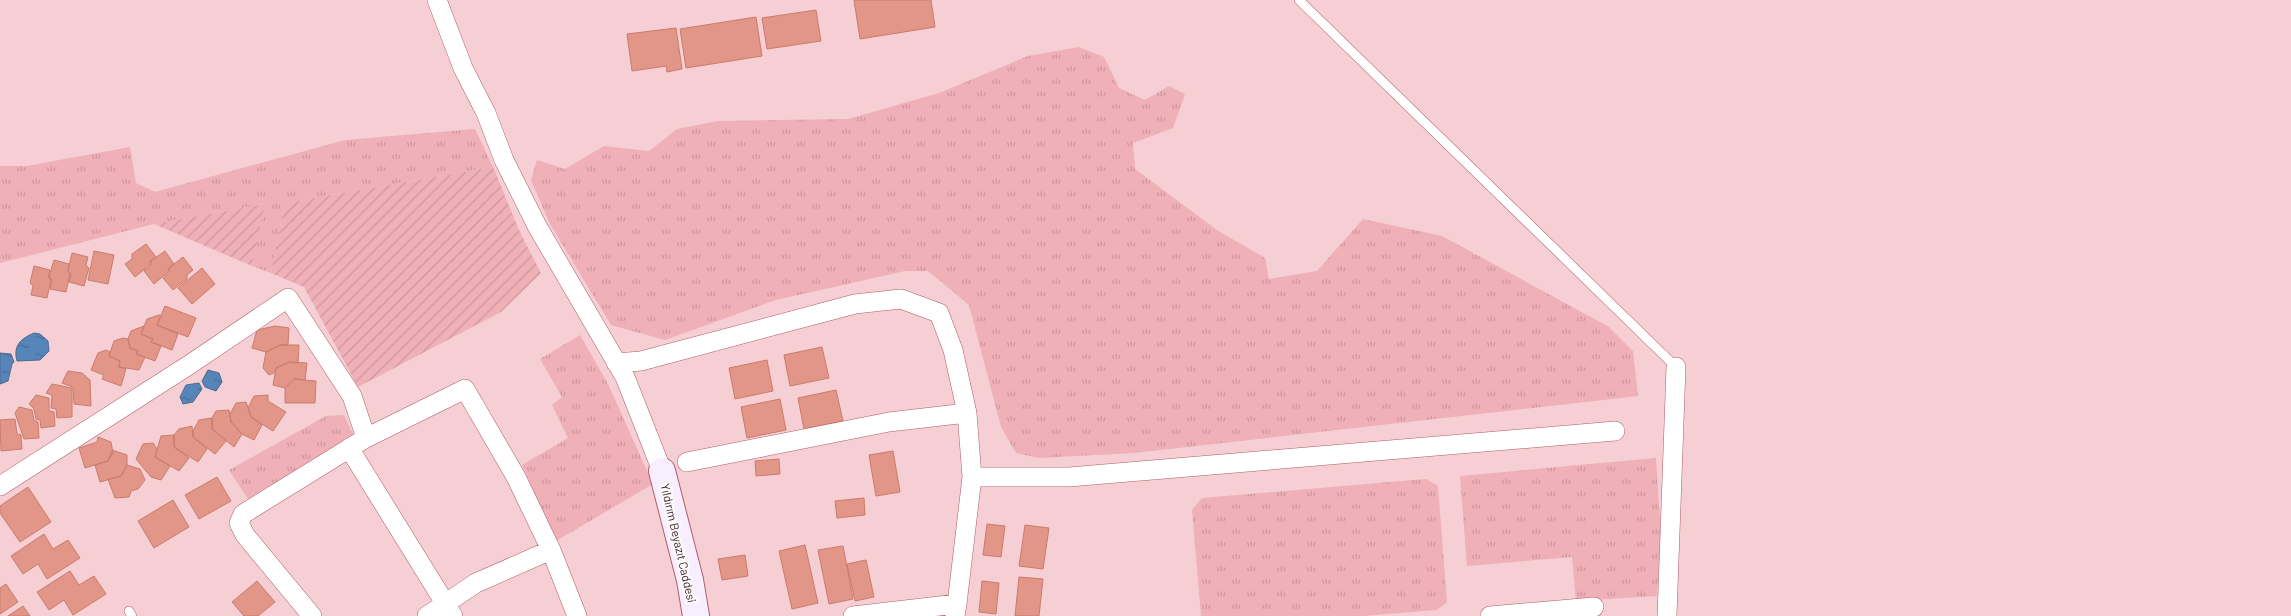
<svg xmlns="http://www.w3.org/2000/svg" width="2291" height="616" font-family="Barlow,sans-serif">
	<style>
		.grass { fill: url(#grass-tufts) }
		.garden { fill: url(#garden-furrows) }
		.water { fill: url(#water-ripples); stroke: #51688e }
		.building { fill: #e29687; stroke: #cc7a6b }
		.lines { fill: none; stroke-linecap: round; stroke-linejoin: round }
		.lane-casing { stroke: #ae5d69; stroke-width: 10 }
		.street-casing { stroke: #ae5d69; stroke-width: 20 }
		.secondary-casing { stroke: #ae5d69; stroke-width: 28 }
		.lane { stroke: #fff; stroke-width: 9 }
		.street { stroke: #fff; stroke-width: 19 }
		.secondary { stroke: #f8eeff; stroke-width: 26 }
		.labels { text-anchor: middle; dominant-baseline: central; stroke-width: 4.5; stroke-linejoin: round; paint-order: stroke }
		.street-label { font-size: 12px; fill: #462429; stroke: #fbfbfb }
	</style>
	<defs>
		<pattern id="grass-tufts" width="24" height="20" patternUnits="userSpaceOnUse" patternTransform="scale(1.25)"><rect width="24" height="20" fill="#efb0b7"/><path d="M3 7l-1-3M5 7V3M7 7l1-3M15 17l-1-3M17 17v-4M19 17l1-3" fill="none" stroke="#ce979d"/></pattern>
		<pattern id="garden-furrows" width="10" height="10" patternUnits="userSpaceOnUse" patternTransform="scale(1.25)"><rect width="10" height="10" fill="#efb0b7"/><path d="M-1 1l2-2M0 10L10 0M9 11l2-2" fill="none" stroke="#ce979d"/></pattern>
		<pattern id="water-ripples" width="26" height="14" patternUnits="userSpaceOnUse" patternTransform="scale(1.25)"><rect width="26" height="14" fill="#5685b9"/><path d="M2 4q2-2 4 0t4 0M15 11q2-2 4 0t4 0" fill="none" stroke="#496d96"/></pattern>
	</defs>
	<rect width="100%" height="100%" fill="#f5cfd3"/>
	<path class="grass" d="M1079,47L1104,57L1119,88L1145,100L1169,86L1185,94L1173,128L1133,143L1135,169L1217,230L1265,258L1269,279L1317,271L1363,219L1442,236L1609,327L1633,351L1638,396L1134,453L1039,458L1016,453L1001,427L969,305L928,271H905L776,300L665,340L611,325L550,224L531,180L537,160L565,169L604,146L649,151L677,129L718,121L848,119L939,93L1028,56Z
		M475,129L493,167L285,203L271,273L252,266L264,204L154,224L0,263V166H27L130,147L136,183L155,192L345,140Z
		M580,335L608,384L653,484L556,541L522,465L568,438L552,405L562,397L540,359Z
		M344,415L353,434L250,502L229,470L326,416Z
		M1656,458L1661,535L1657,596L1576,601L1572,557L1467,566L1460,476Z
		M1426,479L1438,486L1447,602L1437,610L1363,616H1201L1192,510L1202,498Z"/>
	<path class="garden" d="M493,167L519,230L541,273L501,312L358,387L304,287L271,273L285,203Z
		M265,204L252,266L154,224Z"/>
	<path class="water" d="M34,333L40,334L48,341L49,351L40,360L17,361C13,346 20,339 34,333Z
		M0,353L11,354L14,362L12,364L8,381L0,384Z
		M208,370L219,373L222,382L216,391L205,387L202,381Z
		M199,383L202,389L193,402L183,404L180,397L186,385Z"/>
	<path class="building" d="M854,0H931L935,27L860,39Z
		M816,10L821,41L767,49L762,18Z
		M756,17L762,56L686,68L680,29Z
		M676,28L682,69L667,72L666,66L632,71L627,34Z
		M146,244L156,257L150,261V265L135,277L125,264L132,259V254Z
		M94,251L114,255L108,284L88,280Z
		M165,251L174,264L169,268L168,272L154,284L144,271L151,266V261Z
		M72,253L88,257L86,265L89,268L84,286L69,282L71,274L68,270Z
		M183,257L193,270L187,275V279L173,290L163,278L170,272L169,268Z
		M54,260L69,264L68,271L70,274L66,292L50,289L52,280L49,277Z
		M34,266L50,270L48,277L51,280L47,298L31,295L33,286L30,283Z
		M202,268L215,284L192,304L178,288Z
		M165,306L196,318L188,337L157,325Z
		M159,315L161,316L157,325L178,334L172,350L151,342L153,339L141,334L147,319Z
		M144,326L141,334L153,339L151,342L161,346L155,361L136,354L138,351L130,348L128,339L131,331Z
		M275,326L289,328L288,345H280L266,352L252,348L257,330Z
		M123,338L128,339L130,348L138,351L136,354L145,357L139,370L119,367L120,361L109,356L114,341Z
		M280,345H299L298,363L289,362L276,368L274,373L269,375L263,368L266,352Z
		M822,347L829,378L790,386L784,355Z
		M106,350L110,352L109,356L120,361L119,367L126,369L121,386L102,379L104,375L91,370L98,353Z
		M767,360L773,391L735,399L729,368Z
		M289,362L307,363L305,380L294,379L285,388L273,385L276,368Z
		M68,371L82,373L90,380L91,406L74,404L73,387L62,383Z
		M294,379L316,381L315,403H285V388Z
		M52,384L72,388V417L57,418L56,409L51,408L52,395L46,393Z
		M836,390L843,421L804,429L798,398Z
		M36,395L49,398V411L54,412L55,426L41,428L40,420L36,419L34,409L29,404Z
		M268,395V401L286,412L273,431L251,417L248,408L254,396Z
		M780,399L786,430L747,438L741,407Z
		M246,402L251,417L262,425L254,440L242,434L231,422L230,414L236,403Z
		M19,407L32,410L34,420L38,422L39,438L24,439L15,413Z
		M229,410L231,422L242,434L234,447L212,429V418L216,411Z
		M212,418V429L226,441L215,454L193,437V431L199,420Z
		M15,419L17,434L21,435L22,449L1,451L0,420Z
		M192,426L193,437L207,449L198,462L174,447V435L179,429Z
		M174,435V447L189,458L179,471L155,457L161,436Z
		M98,437L111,442L113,453L108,461L85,468L79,448L97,442Z
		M153,443L157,449L155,457L170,466L161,480L151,477L136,459L143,444Z
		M112,450L127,455V465L121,476L100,482L95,465L108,461Z
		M893,451L900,492L876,496L869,455Z
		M779,459L780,474L756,476L755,461Z
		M127,465L140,469L145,480L138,489L131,491L129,497L115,498L108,479L121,476Z
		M217,477L231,501L199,519L185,495Z
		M28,487L51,522L20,542L0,513V506Z
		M864,498L865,515L837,518L835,501Z
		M173,500L189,527L154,548L138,521Z
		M987,524L1005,526L1001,557L983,555Z
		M1025,525L1049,528L1043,569L1019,566Z
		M44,534L53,549L68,540L80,558L47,579L38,564L23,574L11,556Z
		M805,545L818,603L792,609L779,551Z
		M843,546L853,599L829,604L818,550Z
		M745,555L748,576L722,580L718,559Z
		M866,560L874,597L855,601L847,564Z
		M70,571L79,585L94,576L106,594L73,615L64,600L49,610L37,592Z
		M1019,577L1043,579L1039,616H1015Z
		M257,581L275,602L258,616H244L232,602Z
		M982,581L999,583L996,614L979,612Z
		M6,584L18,602L0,614V588Z
		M23,606L30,616H8Z"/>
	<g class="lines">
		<defs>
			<path id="lane" d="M1299,0L1676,367
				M129,611L132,616"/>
			<path id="street" d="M437,0L463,68L486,113L504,160L537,226L625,377L662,471
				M616,363L641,361L855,304L901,299L939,313L953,350L967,413L972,477L957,604
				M349,448L453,616
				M687,462L889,422L967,413
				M972,477H1069L1615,431
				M0,486L189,365L288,298L352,396L366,438
				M312,616L245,535L239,523L243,514L366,438L465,389L516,477L551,550L577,616
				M427,616L476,583L551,550
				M853,616L957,604L955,616
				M1490,616L1594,607
				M1667,616L1676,367"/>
			<path id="secondary" d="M662,471L690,580L696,616"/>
		</defs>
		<use href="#lane" class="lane-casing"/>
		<use href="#street" class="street-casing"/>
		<use href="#secondary" class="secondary-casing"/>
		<use href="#lane" class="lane"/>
		<use href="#street" class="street"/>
		<use href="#secondary" class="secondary"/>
	</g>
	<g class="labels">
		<g class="street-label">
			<text transform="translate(679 543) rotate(77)">Yıldırım Beyazıt Caddesi</text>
		</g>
	</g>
</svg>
